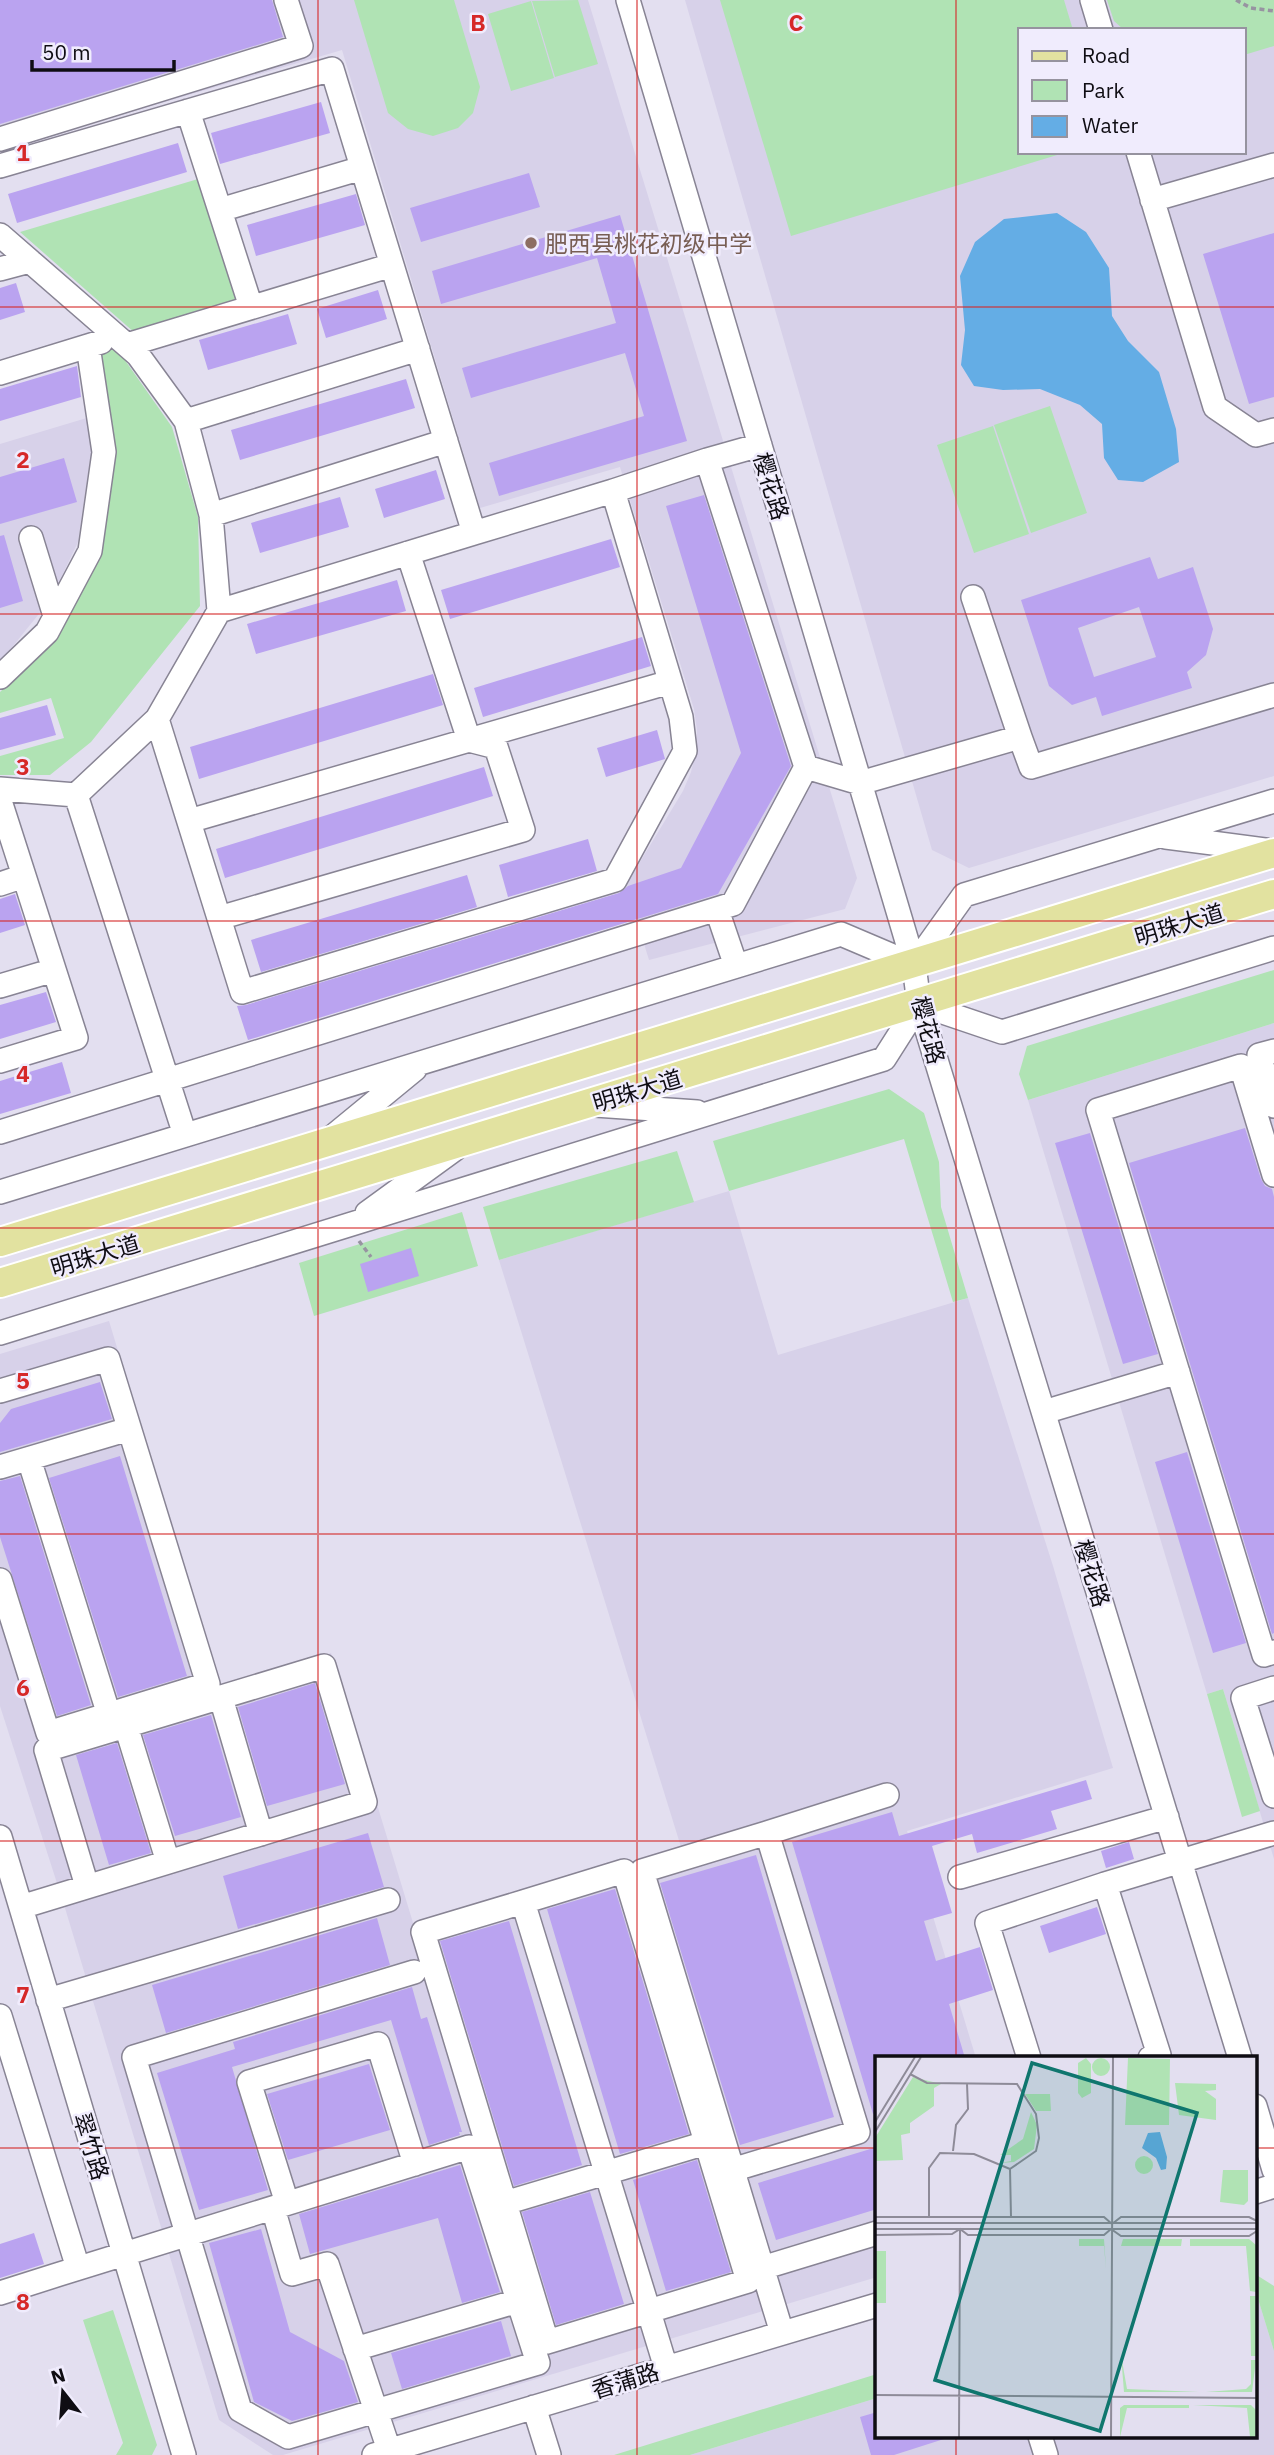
<svg xmlns="http://www.w3.org/2000/svg" width="1274" height="2455" font-family="'IBM Plex Sans','Noto Sans SC',sans-serif">
	<style>
		.built { fill: #d7d1e9; fill-rule: evenodd }
		.green { fill: #b0e3b4 }
		.water { fill: #64ade5 }
		.building { fill: #baa3f0; fill-rule: evenodd }
		.lines { fill: none; stroke-linecap: round; stroke-linejoin: round }
		.minor-casing { stroke: #888494; stroke-width: 26 }
		.major-casing { stroke: #fff; stroke-width: 32 }
		.path { stroke: #9794a1; stroke-width: 3.5; stroke-dasharray: 5 3.5; stroke-linecap: butt }
		.minor { stroke: #fff; stroke-width: 23 }
		.major { stroke: #e2e2a0; stroke-width: 28 }
		.grid { fill: none; stroke: #d62828; stroke-width: 2; stroke-opacity: 0.55 }
		.education-dot { fill: #8d6e63; stroke: #f0ecfd; stroke-width: 2.5 }
		.labels { text-anchor: middle; dominant-baseline: central; stroke-width: 5; stroke-linejoin: round; paint-order: stroke }
		.education-label { font-size: 23px; fill: #785e54; stroke: #f0ecfd; text-anchor: start }
		.street-label { font-size: 23px; fill: #0f0d13; stroke: #f0ecfd }
		.inset-road { fill: none; stroke: #8e8b98; stroke-width: 2 }
		.view { fill: #0f766e; fill-opacity: 0.15; stroke: #0f766e; stroke-width: 3.5 }
		.inset-edge { fill: none; stroke: #0f0d13; stroke-width: 3.5 }
		.grid-label { font-size: 23px; text-anchor: middle; font-weight: bold; fill: #d62828; stroke: #f0ecfd; stroke-width: 5; stroke-linejoin: round; paint-order: stroke }
	</style>
	<rect width="100%" height="100%" fill="#e3dff0"/>
	<path class="built" d="M0,0H588L857,878L845,909L649,960L626,885L683,791L691,772L696,751L697,730L694,709L620,467L480,508L342,50L0,150Z
		M685,0H1274V776L969,868L932,850ZM1020,30H1244V152H1020Z
		M90,417L93,438L78,542L51,599L0,662V444Z
		M1274,1023V1859L1223,1689L1207,1694L1028,1100Z
		M729,1191L778,1355L968,1298L1053,1566L1113,1768L907,1831L976,2058H877V2277L283,2455H273L219,2420L65,1908L0,1706V1354L109,1321L221,1691L331,1653L414,1926L681,1847L499,1260Z
		M1255,2289L1274,2351V2455H690L877,2398V2436H1255Z"/>
	<path class="green" d="M354,0H454L480,87L473,113L458,128L433,136L408,129L388,113Z
		M578,0L598,64L555,77L532,1Z
		M720,0H1064L1073,30H1020V152H1067L791,236Z
		M1107,0H1274V46L1244,55V30H1124L1114,21Z
		M531,1L554,78L511,91L488,14Z
		M198,179L238,299L135,333L20,232Z
		M115,346L172,427L198,517L200,606L91,742L50,775H0V756L64,738L51,698L0,713V692L52,641L112,451L101,351Z
		M1050,406L1087,513L1031,533L994,425Z
		M993,426L1029,534L974,553L937,445Z
		M1274,970V1023L1028,1100L1019,1074L1027,1046Z
		M889,1089L924,1113L939,1162L941,1207L968,1298L953,1302L904,1139L729,1191L713,1141Z
		M677,1151L694,1202L499,1260L483,1207Z
		M462,1212L478,1266L314,1316L299,1263Z
		M1223,1689L1260,1811L1242,1817L1207,1694Z
		M1255,2274L1274,2286V2351L1255,2289Z
		M113,2310L157,2445L152,2455H116L123,2443L83,2320Z
		M877,2374V2398L690,2455H614Z"/>
	<path class="water" d="M1057,213L1086,232L1109,268L1112,316L1128,341L1159,372L1176,429L1179,462L1143,482L1118,480L1104,458L1102,424L1080,405L1040,389L1003,390L974,386L961,365L965,330L960,276L975,242L1004,219Z"/>
	<path class="building" d="M0,0H272L283,37L0,124Z
		M321,102L330,133L220,164L211,133Z
		M178,143L187,172L17,223L8,194Z
		M529,173L540,207L421,242L410,208Z
		M356,194L365,225L256,256L247,225Z
		M620,215L687,441L499,496L489,463L644,416L625,353L471,398L462,368L616,323L597,258L441,304L432,271Z
		M1274,233V397L1249,404L1203,254Z
		M16,283L25,312L0,320V288Z
		M378,290L387,319L326,338L317,309Z
		M288,314L297,344L208,370L199,340Z
		M77,366L81,397L0,421V389Z
		M406,379L415,408L240,460L231,430Z
		M64,458L77,502L0,524V477Z
		M436,470L445,499L384,518L375,489Z
		M704,495L791,766L718,894L248,1040L237,1006L246,1005L619,893L628,886L681,868L741,753L666,506Z
		M340,497L349,527L260,553L251,523Z
		M4,535L23,601L0,608V536Z
		M611,539L620,567L450,619L441,590Z
		M1150,557L1158,579L1193,567L1213,629L1206,655L1187,672L1192,688L1102,716L1096,697L1072,705L1049,686L1021,600ZM1139,607L1156,657L1094,677L1078,628Z
		M397,580L406,611L256,654L247,624Z
		M642,637L651,666L483,717L474,688Z
		M433,674L443,705L199,779L190,747Z
		M47,705L56,735L0,750V718Z
		M657,730L665,759L606,777L597,748Z
		M484,767L493,796L225,878L216,849Z
		M588,839L597,871L508,897L499,865Z
		M467,875L477,907L261,972L251,940Z
		M15,894L25,925L0,933V899Z
		M46,992L56,1022L0,1039V1005Z
		M62,1062L71,1093L0,1114V1081Z
		M1245,1128L1261,1179L1265,1186L1272,1189L1274,1197V1633L1272,1634L1129,1163Z
		M1090,1133L1158,1354L1123,1364L1055,1143Z
		M411,1248L419,1276L368,1292L360,1264Z
		M100,1382L112,1419L0,1452V1423L11,1409Z
		M1187,1452L1246,1643L1213,1653L1155,1462Z
		M120,1456L187,1676L118,1697L49,1478Z
		M20,1476L91,1705L57,1716L0,1537V1481Z
		M315,1683L345,1784L267,1806L238,1707Z
		M211,1715L241,1817L175,1836L143,1735Z
		M117,1743L151,1853L109,1865L76,1755Z
		M1086,1780L1092,1799L1051,1811L1057,1829L977,1853L972,1834L932,1846L952,1913L924,1921L936,1961L980,1947L993,1990L949,2004L965,2058H877V2113L873,2114L792,1842L892,1812L899,1836Z
		M368,1833L384,1887L238,1929L223,1876Z
		M1129,1842L1134,1859L1106,1868L1101,1851Z
		M756,1855L834,2117L740,2145L660,1883Z
		M615,1889L689,2134L620,2154L547,1909Z
		M1097,1907L1106,1934L1049,1953L1040,1926Z
		M377,1918L390,1965L166,2033L152,1985Z
		M509,1921L582,2165L514,2186L440,1941Z
		M412,1987L421,2019L427,2017L462,2132H459L460,2135L429,2145L391,2020L232,2067L268,2190L199,2210L157,2073L235,2049L233,2042Z
		M369,2064L390,2130L288,2160L267,2094Z
		M877,2147V2209L776,2240L758,2183Z
		M697,2160L731,2272L666,2291L633,2180Z
		M460,2165L500,2292L462,2303L438,2218L310,2254L299,2214Z
		M590,2192L624,2304L556,2325L522,2212Z
		M261,2229L290,2332L344,2361L358,2402L292,2421L254,2402L209,2243Z
		M34,2233L44,2264L0,2278V2244Z
		M501,2321L511,2356L402,2389L391,2353Z
		M877,2412V2436H944V2439L894,2455H871L860,2417Z"/>
	<g class="lines">
		<defs>
			<path id="minor" d="M628,0L914,965L919,1004L1240,2058
				M1092,0L1101,30
				M188,111L251,307
				M0,139L301,46L286,0
				M1138,152L1215,407L1256,435L1274,430
				M0,166L332,69L474,533L613,491L681,717L685,751L615,880L242,992L157,719
				M1152,200L1274,165
				M220,210L362,168
				M0,235L138,355L186,421L211,515L219,611L157,719L76,795L185,1135
				M0,269L30,261
				M127,345L392,265
				M0,373L101,342
				M186,421L418,349
				M613,491L707,460
				M211,515L446,441
				M31,538L55,616
				M219,611L474,533
				M0,677L47,632L90,551L104,452L88,346
				M1020,737L1031,767L1274,695
				M806,767L860,783L1020,737L973,597
				M0,789L76,795
				M0,801L76,1038L0,1061
				M189,821L670,682
				M1166,837L1274,851
				M0,884L24,876
				M717,910L736,966
				M219,918L523,830L496,747L469,740L408,553
				M0,986L54,970
				M1274,1051L1259,1055L1274,1106
				M595,1105L697,1112
				M0,1132L733,904L806,767L707,460L760,445
				M331,1138L415,1069
				M1274,1175L1241,1066L1098,1110L1264,1655L1274,1652
				M0,1192L841,934L914,965L964,895L1274,801
				M367,1213L455,1149
				M0,1333L884,1059L919,1004L1002,1032L1274,948
				M0,1391L108,1359L208,1684L48,1733L0,1580
				M1044,1412L1178,1372
				M29,1459L109,1715
				M0,1467L129,1429
				M1274,1688L1243,1698L1274,1796
				M221,1698L261,1834
				M126,1726L168,1862
				M767,1833L887,1795
				M0,1837L184,2455
				M960,1877L1167,1817
				M1105,1884L1159,2055L1150,2058
				M523,1902L423,1932L547,2342L748,2281L624,1871L523,1902L649,2312L666,2368
				M21,1907L365,1802L324,1666L46,1750L87,1886
				M48,2000L388,1900
				M0,2016L78,2268
				M1029,2058L987,1923L1105,1884L1274,1833
				M1255,2106L1274,2170
				M732,2170L858,2132L767,1833L642,1871L782,2333
				M1255,2192L1274,2186
				M287,2203L249,2082L378,2044L415,2164
				M505,2203L706,2143
				M273,2208L292,2274L327,2264L389,2450
				M762,2268L877,2233
				M0,2293C156,2243 313,2196 469,2147L538,2363L288,2437L240,2410L134,2057L414,1972
				M355,2349L518,2301
				M534,2407L549,2455
				M1040,2436L1046,2455
				M374,2455L877,2305"/>
			<path id="major" d="M0,1242L1274,853
				M0,1283L1274,894"/>
		</defs>
		<use href="#minor" class="minor-casing"/>
		<use href="#major" class="major-casing"/>
		<path class="path" d="M1236,0L1251,8L1274,11
			M359,1241L371,1257"/>
		<use href="#minor" class="minor"/>
		<use href="#major" class="major"/>
	</g>
	<path class="grid" d="M318,0V2455M637,0V2455M956,0V2058M0,307H1274M0,614H1274M0,921H1274M0,1228H1274M0,1534H1274M0,1841H1274M0,2148H877M1255,2148H1274M956,2436V2455"/>
	<circle class="education-dot" cx="531" cy="243" r="7"/>
	<g class="labels">
		<g class="education-label">
			<text x="545" y="243">肥西县桃花初级中学</text>
		</g>
		<g class="street-label">
			<text transform="translate(772 486) rotate(73)">樱花路</text>
			<text transform="translate(1179 924) rotate(-17)">明珠大道</text>
			<text transform="translate(929 1030) rotate(75)">樱花路</text>
			<text transform="translate(637 1090) rotate(-17)">明珠大道</text>
			<text transform="translate(95 1255) rotate(-17)">明珠大道</text>
			<text transform="translate(1093 1573) rotate(73)">樱花路</text>
			<text transform="translate(92 2146) rotate(73)">翠竹路</text>
			<text transform="translate(625 2380) rotate(-17)">香蒲路</text>
		</g>
	</g>
	<g transform="translate(875 2056)">
		<rect width="382" height="382" fill="#e3dff0"/>
		<path d="M217 11a9 9 0 1 1 18 0a9 9 0 1 1-18 0ZM211,2L216,8V37L207,42L203,37V7ZM253,2L295,3L294,69H250ZM38,21L66,28L59,32V50L35,67V77L26,79L28,104L0,105V82ZM300,27L341,28V34L330,35L341,43V64L304,59ZM150,38H175L176,55H161ZM156,56L162,69L159,93L139,106L125,107L136,105V99H125L148,83ZM260 109a9 9 0 1 1 18 0a9 9 0 1 1-18 0ZM348,114H373V145L369,149L345,146ZM204,183H229L231,213L229,190H204ZM248,183H307L306,190H246ZM315,183H374L381,189V236L375,235L371,190H315ZM0,195H11V247H0ZM375,240H381V300H376ZM246,299L252,333L324,336H249ZM376,304H381L377,336H331L371,333L376,328ZM249,349H314V352H252L245,381V352ZM318,349H376L381,354V381H375L372,352Z" fill="#b0e3b4"/>
		<path d="M285,76L292,101L291,113L286,114L281,102L267,92L273,77Z" fill="#64ade5"/>
		<path class="inset-road" d="M35,18L52,27L142,28L161,58L164,82L161,95L135,113L136,161M0,66L40,1M0,76L46,1M78,95L81,69L93,53L92,28M0,161H229L237,168L246,161H374L382,165M54,161V112L65,97L99,98L135,113M0,167H382M0,173H382M0,179L77,178L85,173L93,179H229L236,173L246,180H374L382,175M0,339L382,342M84,381L85,172M236,381L238,1"/>
		<path class="view" d="M157,7L322,57L225,375L60,324Z"/>
		<rect width="382" height="382" class="inset-edge"/>
	</g>
	<g class="grid-label">
		<text x="478" y="31">B</text>
		<text x="796" y="31">C</text>
		<text x="23" y="161">1</text>
		<text x="23" y="468">2</text>
		<text x="23" y="775">3</text>
		<text x="23" y="1082">4</text>
		<text x="23" y="1389">5</text>
		<text x="23" y="1696">6</text>
		<text x="23" y="2003">7</text>
		<text x="23" y="2310">8</text>
	</g>
	<rect x="1018" y="28" width="228" height="126" fill="#f0ecfd" stroke="#96939f" stroke-width="2"/>
	<rect x="1032" y="51" width="35" height="10" fill="#e2e2a0" stroke="#96939f" stroke-width="2"/>
	<text x="1082" y="63" font-size="21" fill="#0f0d13">Road</text>
	<rect x="1032" y="80" width="35" height="21" fill="#b0e3b4" stroke="#96939f" stroke-width="2"/>
	<text x="1082" y="98" font-size="21" fill="#0f0d13">Park</text>
	<rect x="1032" y="116" width="35" height="21" fill="#64ade5" stroke="#96939f" stroke-width="2"/>
	<text x="1082" y="133" font-size="21" fill="#0f0d13">Water</text>
	<g transform="translate(63 2392) rotate(343)" stroke="#f0ecfd" stroke-width="5" paint-order="stroke">
	<path d="M0-5L12 26L0 18L-12 26Z" fill="#0f0d13"/>
	<text y="-10" font-size="19" font-weight="bold" text-anchor="middle" fill="#0f0d13">N</text>
	</g>
	<path d="M32 60v10h142v-10" fill="none" stroke="#0f0d13" stroke-width="3.5"/>
	<text x="42" y="60" font-size="21" fill="#0f0d13" stroke="#f0ecfd" stroke-width="5" paint-order="stroke">50 m</text>
</svg>
